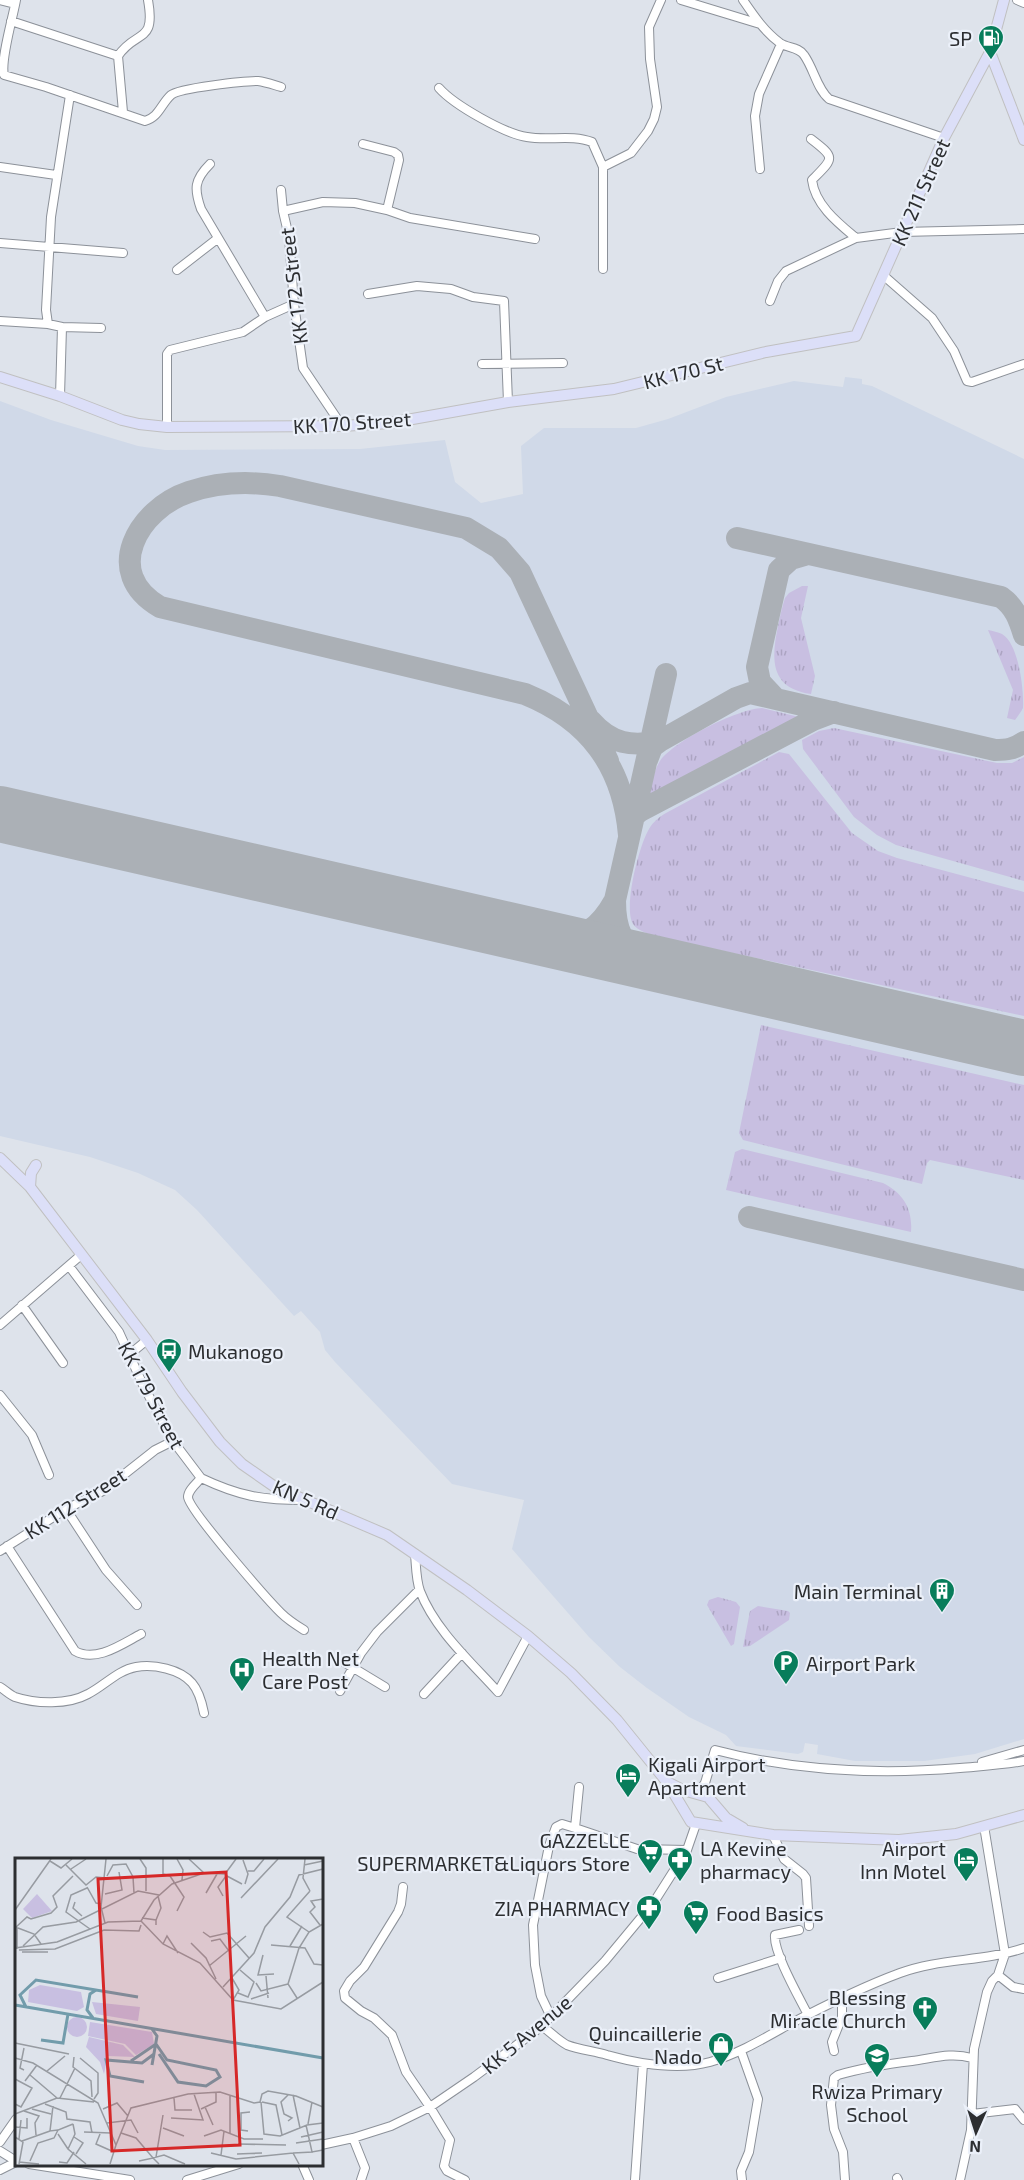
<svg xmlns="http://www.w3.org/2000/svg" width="1024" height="2180" font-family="'Exo 2',sans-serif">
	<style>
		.built { fill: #d0d9e8 }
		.grass { fill: url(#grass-tufts) }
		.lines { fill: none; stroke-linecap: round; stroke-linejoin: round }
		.taxiway { stroke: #abb0b6; stroke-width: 22 }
		.runway { stroke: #abb0b6; stroke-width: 56 }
		.minor-casing { stroke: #8c9199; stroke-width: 10 }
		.major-casing { stroke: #c0c0c1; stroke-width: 12 }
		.minor { stroke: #fff; stroke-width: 8 }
		.major { stroke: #dcdff8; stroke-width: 10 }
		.labels { text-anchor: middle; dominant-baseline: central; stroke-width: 4.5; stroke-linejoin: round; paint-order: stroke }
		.poi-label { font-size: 20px; fill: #2c2e31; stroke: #ebf0f9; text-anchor: end }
		.street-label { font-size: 20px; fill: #2c2e31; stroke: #ebf0f9 }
		.inset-river { fill: none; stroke: #729cab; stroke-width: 3 }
		.inset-road { fill: none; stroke: #979ba1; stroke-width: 1.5 }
		.view { fill: #d62828; fill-opacity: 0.15; stroke: #d62828; stroke-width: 3 }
		.inset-edge { fill: none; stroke: #2c2e31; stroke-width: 3 }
	</style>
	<defs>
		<pattern id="grass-tufts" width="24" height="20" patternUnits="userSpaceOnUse" patternTransform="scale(1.5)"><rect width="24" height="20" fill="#c8bfe1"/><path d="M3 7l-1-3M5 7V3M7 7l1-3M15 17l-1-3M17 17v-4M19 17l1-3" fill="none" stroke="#aca4c2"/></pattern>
	</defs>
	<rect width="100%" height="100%" fill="#dee3eb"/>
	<path class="built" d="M845,377L862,379V384L872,386L1024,459V1739L975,1754L924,1761H855L817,1754L818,1745L805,1743L803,1752L798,1754L736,1746L726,1735L689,1717L647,1688L620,1667L589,1637L512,1549L524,1500L452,1484L335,1362L325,1350L320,1332L301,1311L294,1316L197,1210L175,1190L138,1173L90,1157L0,1136V401L51,420L138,446L165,450L360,449L445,440L455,482L481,503L523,494L521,446L544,428H636L668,419L726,397L794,381L843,387Z"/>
	<path class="grass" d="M802,586H808L801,618L815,676L811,694C770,688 771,660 778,626C780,617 782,607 785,598L789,593Z
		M988,630C993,631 998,632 1002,634C1019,644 1024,690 1023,708C1021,712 1018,716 1015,720L1007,718L1013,690Z
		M762,708L799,717L649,796C652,784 653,772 660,761C674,741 737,709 762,708Z
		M834,728L997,763H1012L1024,757V881L896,845L877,835L854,817L803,749L802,740L819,731Z
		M779,752L789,754L852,833L878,851L897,858L1024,892V1016L654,936C647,933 638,931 633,924C623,908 639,845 649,829C653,822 659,817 666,813Z
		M761,1025L1024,1085V1180L930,1160L927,1163L922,1184L743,1140L739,1133Z
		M742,1149L883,1183C903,1193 913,1209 911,1232L726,1190L735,1152Z
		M718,1597L736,1602L740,1607L734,1644L731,1646L707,1605L709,1600Z
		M758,1606L788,1611L790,1613L789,1620L750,1646L743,1647L750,1611Z"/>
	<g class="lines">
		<path class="taxiway" d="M737,538L1001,597C1015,607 1019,619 1024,635
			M774,697L760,682L757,667L779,570L791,559L808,554
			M591,721C611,744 632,747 660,741
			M647,760L652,747L660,741L736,698L750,693L995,750C1007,750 1014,749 1024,742
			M608,761L520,572L499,548L466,528L280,486C249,481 219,482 189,492C138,509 101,573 160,607L525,694C589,720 623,766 629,835
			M632,822L633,817L640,811L813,720L834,712
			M549,939C583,940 599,929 615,900
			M649,962C622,944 615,932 615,900L666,674
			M749,1217L1024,1280"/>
		<path class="runway" d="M0,814L1024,1048"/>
		<defs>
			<path id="minor" d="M0,0L15,4
				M16,0C13,17 0,61 4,75L46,87L145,121C159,117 161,104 171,95C179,88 245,81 258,81C266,82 274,85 281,87
				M681,0L760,24
				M743,0C754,16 764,31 780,43C787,48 799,47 804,55C814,69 817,89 829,99L944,138
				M1017,0L1024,3
				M11,21L118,56
				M439,88C454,105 505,134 527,137C548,141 572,134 592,142L603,167
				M123,112L118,56C136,29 156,45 148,0
				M811,139C836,158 834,158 812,180C815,205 838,223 856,238L902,232L1024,229
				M363,144L394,152L398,155L399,160L387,210
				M210,164C194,180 194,189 201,209L265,317
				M0,167L56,175
				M760,169L755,116L759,94L781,44
				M281,190L283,211
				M0,243L123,253
				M603,269V167L631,153L648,131L654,119L657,107L650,59L649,27L661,0
				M177,270L217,239
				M883,275L932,318L954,351L967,381L972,382L1024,364
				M368,294L417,286L451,289L473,297L504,301L508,402
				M770,301L778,281L786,271L856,238
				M0,321L48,324
				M62,327L101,328
				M482,364L563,363
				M60,396L62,327L48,324L46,310L51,217L70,95
				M342,426L303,368L294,304L289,237L283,211L323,202L355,203L387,210L410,218L535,239
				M167,427V354L170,350L243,332L265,317L294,304
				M69,1266L119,1332L143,1385L173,1441L201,1478C197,1483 188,1490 188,1497C188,1509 268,1600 281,1613C288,1620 296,1625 304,1630
				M22,1305L63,1363
				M0,1325L81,1255
				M130,1354L147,1340
				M0,1395L32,1435L49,1475
				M201,1478C239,1496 262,1500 303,1500
				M66,1509L106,1570L137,1605
				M7,1546L75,1651C96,1663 122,1644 141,1634
				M0,1551L66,1509L103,1491L155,1450L173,1441
				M415,1554C416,1565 416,1580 420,1591C435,1630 471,1662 498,1692L528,1636
				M342,1661L385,1687
				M0,1687C5,1690 10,1695 15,1697C36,1704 68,1705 88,1694C104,1686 118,1670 136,1667C154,1664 180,1669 192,1683C199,1691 202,1703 204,1713
				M340,1691L361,1653L377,1632L419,1590
				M424,1694L462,1653
				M982,1762L1024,1750
				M579,1787L575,1828L637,1849L687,1850
				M698,1794L705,1783L715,1750C795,1771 877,1775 960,1768C982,1766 1003,1765 1024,1761
				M773,1835L784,1859L803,1874L806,1878L809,1926
				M403,1887L401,1904L398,1912L364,1967L350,1981L344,1991L345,1998L361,2011L374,2018L392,2035L406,2072L430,2107L450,2140L444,2166L447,2171L465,2180
				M799,1930L775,1935C773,1952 799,1997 808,2015
				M998,1975L1013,1987L1024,1989
				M718,1978L781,1958
				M551,2017L541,1996L535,1965L533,1925L549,1846L556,1827L562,1824L575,1828
				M542,2026C550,2032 558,2040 567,2045C580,2050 594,2051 607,2055C639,2064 677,2071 710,2062C738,2054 763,2039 788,2025C824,2006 862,1987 900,1973C940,1958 983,1962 1024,1948
				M741,2051L758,2099L749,2152L741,2171L742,2180
				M834,2051L832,2042L842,2017V1999
				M972,2114L1015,2109L1024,2120
				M353,2138L365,2168L361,2180
				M0,2142L16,2119
				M321,2145L353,2138L391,2126L430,2107L474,2077L542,2026L605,1961L654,1902L687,1850L696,1824
				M0,2151L16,2161
				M29,2164L130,2180
				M302,2164L309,2180
				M0,2170L16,2162
				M897,2178L898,2180
				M187,2180L239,2164
				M635,2180L643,2064
				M845,2180L843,2152L834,2129L831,2105L834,2078L838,2075C862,2068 887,2064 912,2061C934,2058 951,2052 972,2058
				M960,2180L971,2130L974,2049L987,1992L992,1981L998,1975L1005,1954L984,1826"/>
			<path id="major" d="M1004,0L990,52L1024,140
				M0,377L60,396L122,420L139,424L167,427L342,426L390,423L508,402L614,389L766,352L856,336L944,138L990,52
				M0,1158L30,1187L147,1340L182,1392L220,1442L242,1464L275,1487L387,1535L467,1590L528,1636L571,1673L617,1720L667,1782L691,1822L773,1835L899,1840L956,1834L1024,1815
				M30,1187L31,1173L36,1165
				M667,1782L683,1790L708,1797L726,1818L743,1828"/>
		</defs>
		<use href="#minor" class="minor-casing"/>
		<use href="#major" class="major-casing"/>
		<use href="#minor" class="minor"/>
		<use href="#major" class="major"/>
	</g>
	<defs>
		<symbol id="fuel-pin" viewBox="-11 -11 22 30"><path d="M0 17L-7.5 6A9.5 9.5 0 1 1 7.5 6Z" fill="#087d5b" stroke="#ebf0f9"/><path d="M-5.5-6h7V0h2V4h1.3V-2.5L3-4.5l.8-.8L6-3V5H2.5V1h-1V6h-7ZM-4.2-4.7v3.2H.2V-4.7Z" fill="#fff"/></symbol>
		<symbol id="bus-pin" viewBox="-11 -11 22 30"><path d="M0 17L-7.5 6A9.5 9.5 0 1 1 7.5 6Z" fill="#087d5b" stroke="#ebf0f9"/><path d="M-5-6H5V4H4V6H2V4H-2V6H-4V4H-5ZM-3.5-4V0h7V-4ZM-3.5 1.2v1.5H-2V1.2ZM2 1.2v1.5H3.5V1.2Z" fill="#fff"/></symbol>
		<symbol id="building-pin" viewBox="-11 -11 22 30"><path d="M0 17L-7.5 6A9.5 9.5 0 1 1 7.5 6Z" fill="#087d5b" stroke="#ebf0f9"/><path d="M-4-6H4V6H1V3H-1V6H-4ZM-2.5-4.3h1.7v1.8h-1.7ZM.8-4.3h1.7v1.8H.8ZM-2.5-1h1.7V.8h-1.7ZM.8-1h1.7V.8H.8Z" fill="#fff"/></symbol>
		<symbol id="parking-pin" viewBox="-11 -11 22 30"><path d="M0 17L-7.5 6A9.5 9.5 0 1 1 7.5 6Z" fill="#087d5b" stroke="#ebf0f9"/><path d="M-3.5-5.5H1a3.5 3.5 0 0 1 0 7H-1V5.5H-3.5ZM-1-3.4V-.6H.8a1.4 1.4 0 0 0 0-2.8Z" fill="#fff"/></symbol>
		<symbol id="hospital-pin" viewBox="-11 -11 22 30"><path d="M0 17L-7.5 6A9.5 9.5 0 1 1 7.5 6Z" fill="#087d5b" stroke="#ebf0f9"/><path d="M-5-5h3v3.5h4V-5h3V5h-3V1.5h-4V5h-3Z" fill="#fff"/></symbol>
		<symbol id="hotel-pin" viewBox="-11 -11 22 30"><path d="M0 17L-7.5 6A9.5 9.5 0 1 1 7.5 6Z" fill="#087d5b" stroke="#ebf0f9"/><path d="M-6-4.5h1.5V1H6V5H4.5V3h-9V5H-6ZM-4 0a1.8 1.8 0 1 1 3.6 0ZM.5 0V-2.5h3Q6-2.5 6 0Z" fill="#fff"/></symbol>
		<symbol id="supermarket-pin" viewBox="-11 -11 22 30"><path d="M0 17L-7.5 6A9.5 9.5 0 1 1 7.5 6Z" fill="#087d5b" stroke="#ebf0f9"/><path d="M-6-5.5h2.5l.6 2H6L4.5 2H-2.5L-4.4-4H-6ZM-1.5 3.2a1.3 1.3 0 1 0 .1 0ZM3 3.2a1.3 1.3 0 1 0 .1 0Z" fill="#fff"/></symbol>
		<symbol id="pharmacy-pin" viewBox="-11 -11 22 30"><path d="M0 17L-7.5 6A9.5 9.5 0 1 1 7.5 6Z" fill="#087d5b" stroke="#ebf0f9"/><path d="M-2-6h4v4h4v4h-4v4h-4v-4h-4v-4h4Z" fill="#fff"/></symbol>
		<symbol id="church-pin" viewBox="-11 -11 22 30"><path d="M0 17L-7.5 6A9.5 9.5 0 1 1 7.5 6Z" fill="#087d5b" stroke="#ebf0f9"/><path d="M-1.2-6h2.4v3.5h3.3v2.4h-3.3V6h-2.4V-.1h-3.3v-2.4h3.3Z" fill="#fff"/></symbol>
		<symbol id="shop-pin" viewBox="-11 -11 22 30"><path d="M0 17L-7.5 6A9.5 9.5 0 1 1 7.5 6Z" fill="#087d5b" stroke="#ebf0f9"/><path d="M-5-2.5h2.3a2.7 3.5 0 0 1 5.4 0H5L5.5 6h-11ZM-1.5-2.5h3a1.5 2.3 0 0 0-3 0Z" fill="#fff"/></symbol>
		<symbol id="school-pin" viewBox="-11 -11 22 30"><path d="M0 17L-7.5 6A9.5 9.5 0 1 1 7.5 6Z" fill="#087d5b" stroke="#ebf0f9"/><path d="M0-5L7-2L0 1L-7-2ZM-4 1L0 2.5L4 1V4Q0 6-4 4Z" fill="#fff"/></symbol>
	</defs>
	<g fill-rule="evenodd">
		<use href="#fuel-pin" x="976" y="23" width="30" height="40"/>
		<use href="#bus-pin" x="154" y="1336" width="30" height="40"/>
		<use href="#building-pin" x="927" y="1576" width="30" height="40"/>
		<use href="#parking-pin" x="771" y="1648" width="30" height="40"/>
		<use href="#hospital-pin" x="227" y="1655" width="30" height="40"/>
		<use href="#hotel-pin" x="613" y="1761" width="30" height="40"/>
		<use href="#supermarket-pin" x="635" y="1837" width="30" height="40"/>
		<use href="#pharmacy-pin" x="665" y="1845" width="30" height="40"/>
		<use href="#hotel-pin" x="951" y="1845" width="30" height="40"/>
		<use href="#pharmacy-pin" x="634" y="1893" width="30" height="40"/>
		<use href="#supermarket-pin" x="681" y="1898" width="30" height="40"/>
		<use href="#church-pin" x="910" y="1994" width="30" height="40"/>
		<use href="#shop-pin" x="706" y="2030" width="30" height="40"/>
		<use href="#school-pin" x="862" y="2041" width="30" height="40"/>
	</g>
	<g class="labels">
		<g class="poi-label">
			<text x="972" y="38">SP</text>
			<text x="188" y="1351" text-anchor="start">Mukanogo</text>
			<text x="922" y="1591">Main Terminal</text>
			<text x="262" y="1658" text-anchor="start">Health Net<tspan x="262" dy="23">Care Post</tspan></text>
			<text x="806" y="1663" text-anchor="start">Airport Park</text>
			<text x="648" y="1764" text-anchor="start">Kigali Airport<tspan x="648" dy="23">Apartment</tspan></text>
			<text x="630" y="1840">GAZZELLE<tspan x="630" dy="23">SUPERMARKET&amp;Liquors Store</tspan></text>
			<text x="700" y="1848" text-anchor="start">LA Kevine<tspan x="700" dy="23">pharmacy</tspan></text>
			<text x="946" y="1848">Airport<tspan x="946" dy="23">Inn Motel</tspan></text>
			<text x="630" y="1908">ZIA PHARMACY</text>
			<text x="716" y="1913" text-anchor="start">Food Basics</text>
			<text x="906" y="1997">Blessing<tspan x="906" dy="23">Miracle Church</tspan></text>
			<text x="702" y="2033">Quincaillerie<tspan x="702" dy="23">Nado</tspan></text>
			<text x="877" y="2091" text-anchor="middle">Rwiza Primary<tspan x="877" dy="23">School</tspan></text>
		</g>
		<g class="street-label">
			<text transform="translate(920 192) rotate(-66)">KK 211 Street</text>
			<text transform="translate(293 286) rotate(-97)">KK 172 Street</text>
			<text transform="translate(683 372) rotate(-14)">KK 170 St</text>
			<text transform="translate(352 422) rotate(-4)">KK 170 Street</text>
			<text transform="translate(152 1395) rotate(62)">KK 179 Street</text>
			<text transform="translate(306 1499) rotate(24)">KN 5 Rd</text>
			<text transform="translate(75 1503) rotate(-32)">KK 112 Street</text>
			<text transform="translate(526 2034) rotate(-40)">KK 5 Avenue</text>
		</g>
	</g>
	<g transform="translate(15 1858)">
		<rect width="308" height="308" fill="#dee3eb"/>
		<path d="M25,127L66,134L69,149L62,153L13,144L14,132ZM77,144L125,149L123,163L81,156ZM52 169a10 10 0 1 1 20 0a10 10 0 1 1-20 0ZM75,164L137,174L139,186L121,197L110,186L73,178ZM74,179L108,187L120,199L93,198L89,216L85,204L71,189Z" fill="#c8bfe1"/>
		<path d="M22,36L37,53L17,60L8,51Z" fill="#c8bfe1"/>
		<path class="inset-river" d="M0,147L308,200M11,149L5,137L21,122L123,139M78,160L72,152L75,136L81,132M26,182L48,185L53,156M116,203L141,186L152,202L201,212L205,219L191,228L163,224L144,196M137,207L142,178L137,171M129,224L95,218L91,202L127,205L139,196"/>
		<path class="inset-road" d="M125,1L131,10V33M148,1V16L155,18L169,39L162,53M162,1L168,12L167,22M174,1L189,15M290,1L288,20L295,33M228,2L233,16L230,26M35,3L46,10L57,1M51,7L71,27L81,19L91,20M289,7L308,3M56,11L71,1M233,13H239L249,1M210,17L227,26M92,18L98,7L111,6L118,19L119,35M72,29L81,45L87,46M72,30L56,37L51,54L75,71M191,35L202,16M90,36L107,32L104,14M208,38L203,29L211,18M226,40L263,1M60,44L58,50L67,58M0,52L36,1M127,60L141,62V67M141,62L146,50L143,38M126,63L139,42L157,26L189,15L210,16L221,1M90,65L86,49L91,1M305,67L295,54L300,49L296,43L308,41M0,70L12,59L16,61L36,55L42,49L38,38L58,18M3,70L19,76L26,86M188,74L195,79L212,75L234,100M294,74L272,59L295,33M196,83L205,81L214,93M176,85L191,100L201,121M148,86L152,78L163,95M256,87L290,90L299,106L308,107M8,88L28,69L61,64L123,33L144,37M275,88L287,68M0,90L42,84L93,64L126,63L148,86L185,105L218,142L266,151L308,124M2,91V69M4,92L40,91L89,72L124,73L126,67M7,94H33M248,97L243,117L259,116M194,108L231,78M251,118L253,140M217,120L224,132L218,142M241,125L246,133L273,126M208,129L239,95L250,69L275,39L284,17L308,11M223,135L233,139L239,124L225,112M282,140L273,126L284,90L294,74L308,66M236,141L254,135M0,185L54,196M59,199L58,209L76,223L77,239M0,200L18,205L83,245L101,287L95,306M65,200L83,215V235L79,241M9,212L5,210L9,190M32,213L50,198M15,217L42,240M0,221L17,230L6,249L0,246M10,223L22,207M273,237L266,244L269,256L277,260L273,263M278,237L285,270M215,238V275M45,240L60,210M159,240L160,252H177M246,244L249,276L265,278L292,267L308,265M247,244L261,247L267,277M30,246L51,254L52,261L75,264L77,275M38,248L35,273L43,272M190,249L198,267M17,251L36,256M88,251L102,245L113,258M186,251L201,244V234M9,253L24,258L20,265L21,277M0,256L42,240L79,244M156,260L188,262L179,236M92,265L116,262L123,275M58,266L60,276L53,291L71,306M293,266L297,244M291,267L297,294L308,292M0,269L12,270V260M148,270L169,278M233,273L226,272V255L235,254M69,274L96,275M106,275L121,280L138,300L149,297L170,306M43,276L53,291M85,276L81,286L99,294M189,278L206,272L229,281H248M0,279L8,284L4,306M59,279L68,285L61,296M286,279L308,274M4,281L6,262M7,283L35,273M281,285L308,281M223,286L271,287M101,287L116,250L173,236L205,234L239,245L245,244L247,236L253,233L281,238L308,249M196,295L221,301L278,295L284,306M278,295L298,294M222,296L247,295M206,297L209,273M141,299L148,257M15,303L23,285L39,280L43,272L58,266M124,303L138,300L144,306M4,304L24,306M44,304L52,305L59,294"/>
		<path class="view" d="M211,14L225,287L97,293L83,21Z"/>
		<rect width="308" height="308" class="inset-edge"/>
	</g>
	<g transform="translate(976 2132) rotate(183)" stroke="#ebf0f9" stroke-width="4.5" paint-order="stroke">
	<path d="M0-4.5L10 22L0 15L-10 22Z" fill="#2c2e31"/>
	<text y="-9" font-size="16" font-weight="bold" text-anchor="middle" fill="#2c2e31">N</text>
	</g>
</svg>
